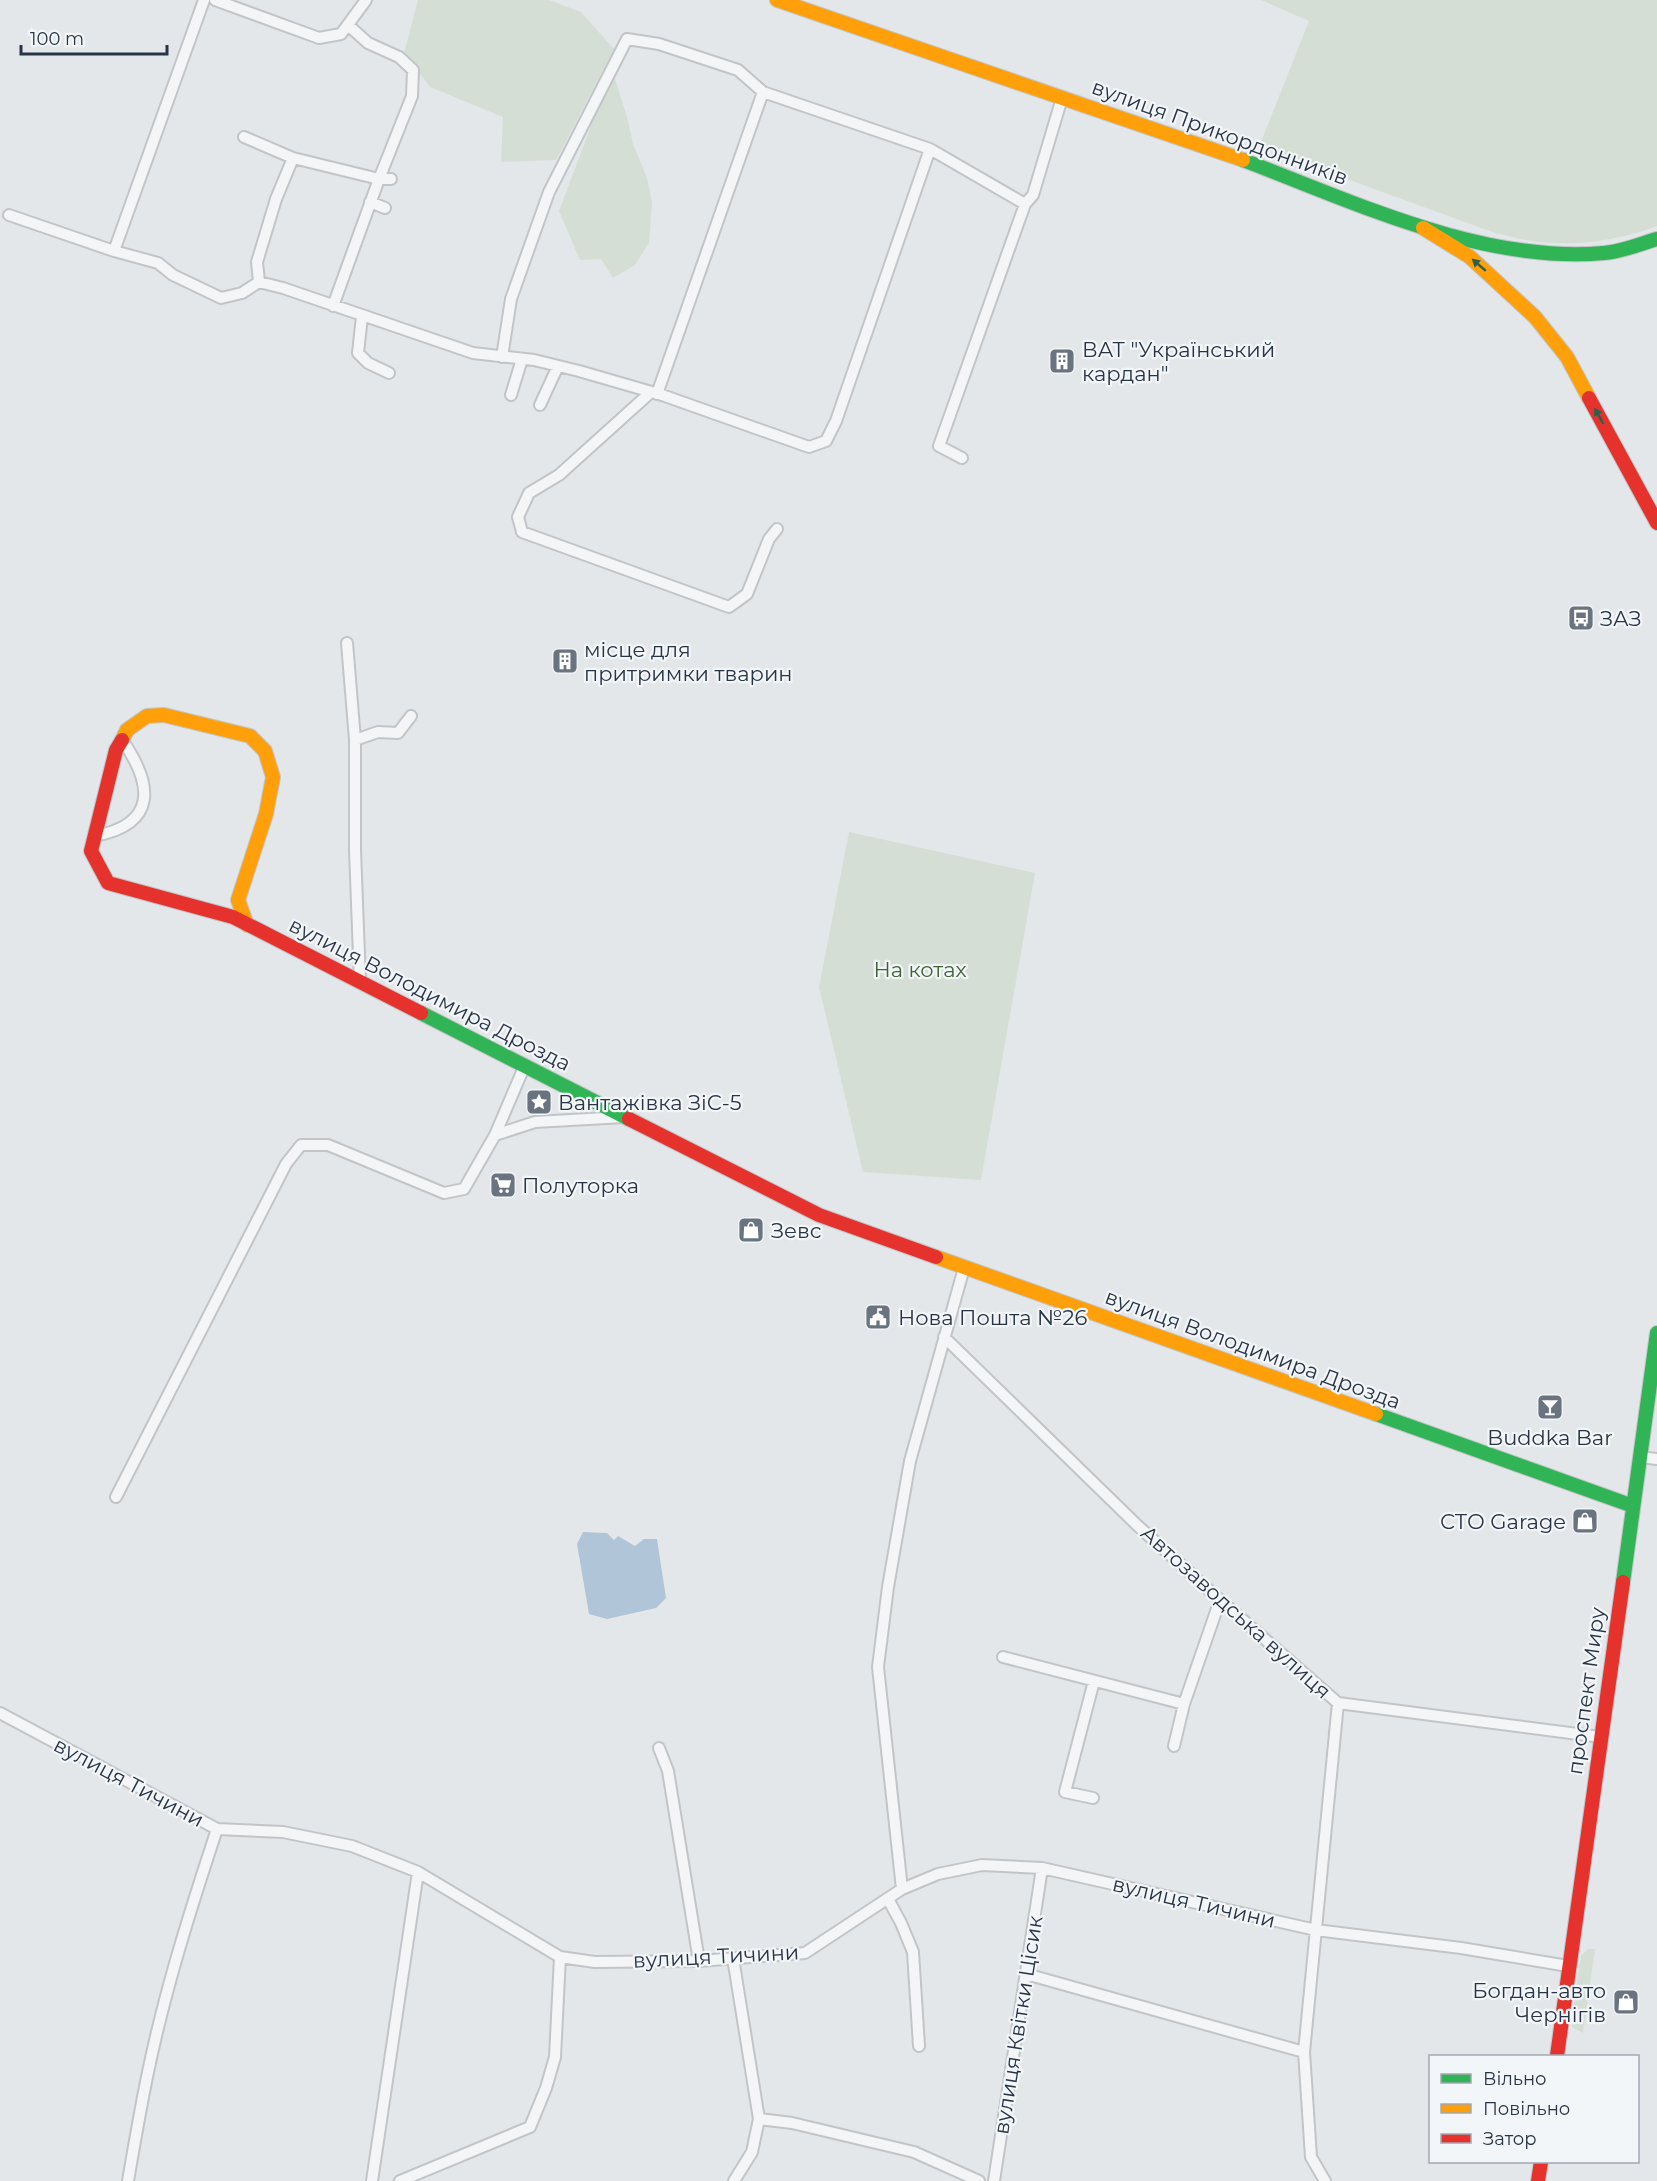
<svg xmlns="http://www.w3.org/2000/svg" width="1657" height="2181" font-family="Montserrat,sans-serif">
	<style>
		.green { fill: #d5ded4 }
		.water { fill: #b0c5d8 }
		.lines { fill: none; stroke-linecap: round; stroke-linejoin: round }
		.street-casing { stroke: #c2c5c8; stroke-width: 14 }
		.fast-casing { stroke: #c2c5c8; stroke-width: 16 }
		.slow-casing { stroke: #c2c5c8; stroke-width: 16 }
		.jam-casing { stroke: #c2c5c8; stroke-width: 16 }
		.street { stroke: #f4f5f7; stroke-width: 10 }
		.fast { stroke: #30b455; stroke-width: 14 }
		.slow { stroke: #ff9f0a; stroke-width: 14 }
		.jam { stroke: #e5322d; stroke-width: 14 }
		.oneway { fill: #2b614c }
		.labels { text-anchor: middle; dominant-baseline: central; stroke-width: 4.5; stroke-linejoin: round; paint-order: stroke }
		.street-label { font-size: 21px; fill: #283547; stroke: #f2f6f9 }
		.poi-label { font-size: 21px; fill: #283547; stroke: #f2f6f9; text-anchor: start }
		.park-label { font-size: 21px; fill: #3f6433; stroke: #f2f6f9 }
	</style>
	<rect width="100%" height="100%" fill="#e4e7ea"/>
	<path class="green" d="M418,0H549L581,12L614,49L556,160L501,162L503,117L430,87L404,53Z
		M1261,0H1657V226C1618,241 1573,247 1532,241C1520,240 1507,235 1495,233L1259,147L1309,21Z
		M612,70L627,117L633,144L647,178L652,202L649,243L635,265L613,278L601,259L580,260L559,211Z
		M849,832L1035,873L981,1180L863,1172L819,987Z
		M1588,1949H1595L1583,2033L1572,2027L1574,2003L1581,1956Z"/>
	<path class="water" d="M583,1532L607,1533L614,1540L618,1536L635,1546L644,1539H657L666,1598L656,1608L607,1619L589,1614L577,1544Z"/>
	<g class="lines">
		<defs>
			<path id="street" d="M215,0L319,38L341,34L366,0
				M244,137L293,158L379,179L412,96L413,70L399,57L368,43L348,25
				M370,202L385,208
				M9,215L114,251L204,0
				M114,251L158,263L173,275L221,298L242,293L259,282L283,288L473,353L534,360L579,371L662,395L809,447L826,441L836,421L930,149L1025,204L1033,195L1062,98
				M259,282L257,262L276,199L293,158
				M333,306L379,179H391
				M362,316L358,353L368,363L389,373
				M502,357L511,299L549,192L627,39L659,44L738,70L763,92
				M651,392L559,475L529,493L518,517L522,532L729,607L747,594L769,539L777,529
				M657,394L763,92L930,149
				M511,395L522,359
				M540,405L558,366
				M962,458L939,446L1025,204
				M347,643L355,740V850L360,982
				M355,740L378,732L398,733L411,716
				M95,836C158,824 153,784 122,740
				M495,1135L535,1122L624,1117
				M944,1337L1138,1526L1220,1600L1338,1703L1601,1737
				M1640,1457L1657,1459
				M116,1497L286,1164L301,1145H328L444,1193L464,1189L495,1135L525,1065
				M1003,1657L1184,1704
				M0,1713L217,1829L283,1832L352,1846L418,1872L560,1957L595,1962L699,1961L805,1953L902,1889L938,1874L982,1865L1042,1868L1316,1930L1461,1948L1568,1966
				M1174,1746L1184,1704L1220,1600
				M659,1748L668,1771L699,1961
				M1093,1798L1065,1792L1094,1681
				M902,1889L878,1667L888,1587L910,1461L964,1268
				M888,1899L901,1923L913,1952L919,2046
				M733,1958L759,2119L792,2123L914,2152L979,2181
				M1026,1974L1304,2052
				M128,2181C134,2146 140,2111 147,2077C164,1993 190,1911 217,1829
				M372,2181L418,1872
				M400,2181L530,2127L546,2088L555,2057L560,1957
				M734,2181L752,2152L759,2119
				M994,2181L1042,1868
				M1325,2181L1311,2157L1304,2052L1338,1703"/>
			<path id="fast" d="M1243,160C1354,202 1483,264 1604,253C1621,252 1640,244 1657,239
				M421,1013L629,1119
				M1376,1414L1633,1506
				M1623,1582L1657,1333"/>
			<path id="slow" d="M777,0L1243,160
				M1423,228L1470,257L1535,317L1567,357L1589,398
				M122,740L127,730L147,716L164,715L250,736L265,751L273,777L266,814L238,900L247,925
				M936,1257L1376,1414"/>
			<path id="jam" d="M1589,398L1657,523
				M122,740L116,750L91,851L108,883L233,917L421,1013
				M629,1119L819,1215L936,1257
				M1557,2056L1623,1582
				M1538,2181L1541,2162"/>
		</defs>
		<use href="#street" class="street-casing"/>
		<use href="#fast" class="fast-casing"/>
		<use href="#slow" class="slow-casing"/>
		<use href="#jam" class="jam-casing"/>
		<use href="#street" class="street"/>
		<use href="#fast" class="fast"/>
		<use href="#slow" class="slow"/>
		<use href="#jam" class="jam"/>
	</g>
	<defs><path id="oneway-solid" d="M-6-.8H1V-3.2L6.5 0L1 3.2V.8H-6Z" transform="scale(1.5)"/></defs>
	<g class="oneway">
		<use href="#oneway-solid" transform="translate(1479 265) rotate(-139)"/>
		<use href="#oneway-solid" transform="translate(1599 416) rotate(-119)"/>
	</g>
	<defs>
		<symbol id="building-square" viewBox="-11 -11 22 22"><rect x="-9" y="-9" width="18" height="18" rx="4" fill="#6a7380" stroke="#f2f6f9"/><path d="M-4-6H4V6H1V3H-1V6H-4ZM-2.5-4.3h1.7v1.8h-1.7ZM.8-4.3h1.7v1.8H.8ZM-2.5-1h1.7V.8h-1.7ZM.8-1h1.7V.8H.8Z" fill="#fff"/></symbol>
		<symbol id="bus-square" viewBox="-11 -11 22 22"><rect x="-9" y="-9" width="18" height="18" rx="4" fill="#6a7380" stroke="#f2f6f9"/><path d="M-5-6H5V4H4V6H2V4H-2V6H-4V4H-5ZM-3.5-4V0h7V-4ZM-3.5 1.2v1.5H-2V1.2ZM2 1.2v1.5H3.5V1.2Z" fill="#fff"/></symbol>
		<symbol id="sight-square" viewBox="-11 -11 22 22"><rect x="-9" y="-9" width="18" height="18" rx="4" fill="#6a7380" stroke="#f2f6f9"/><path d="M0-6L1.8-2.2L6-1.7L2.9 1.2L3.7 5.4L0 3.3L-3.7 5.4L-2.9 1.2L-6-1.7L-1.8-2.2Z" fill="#fff"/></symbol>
		<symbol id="supermarket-square" viewBox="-11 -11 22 22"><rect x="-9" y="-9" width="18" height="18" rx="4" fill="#6a7380" stroke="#f2f6f9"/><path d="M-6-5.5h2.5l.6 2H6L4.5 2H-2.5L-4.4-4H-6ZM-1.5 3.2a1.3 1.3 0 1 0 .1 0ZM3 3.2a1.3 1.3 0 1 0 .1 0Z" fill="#fff"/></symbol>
		<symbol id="shop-square" viewBox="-11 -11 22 22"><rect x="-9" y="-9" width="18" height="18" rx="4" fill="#6a7380" stroke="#f2f6f9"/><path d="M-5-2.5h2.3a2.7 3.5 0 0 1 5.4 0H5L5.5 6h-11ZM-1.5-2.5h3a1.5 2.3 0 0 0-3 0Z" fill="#fff"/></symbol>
		<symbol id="civic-square" viewBox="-11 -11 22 22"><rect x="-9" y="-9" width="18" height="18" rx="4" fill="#6a7380" stroke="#f2f6f9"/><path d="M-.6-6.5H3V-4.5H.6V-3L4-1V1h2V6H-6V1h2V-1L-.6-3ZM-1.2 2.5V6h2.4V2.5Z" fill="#fff"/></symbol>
		<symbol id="bar-square" viewBox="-11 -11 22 22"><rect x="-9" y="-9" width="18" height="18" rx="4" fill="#6a7380" stroke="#f2f6f9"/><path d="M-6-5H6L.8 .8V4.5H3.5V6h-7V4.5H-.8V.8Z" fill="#fff"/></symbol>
	</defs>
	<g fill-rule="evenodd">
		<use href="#building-square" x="1047" y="346" width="30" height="30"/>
		<use href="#bus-square" x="1566" y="603" width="30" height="30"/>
		<use href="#building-square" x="550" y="646" width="30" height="30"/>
		<use href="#sight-square" x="524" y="1087" width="30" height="30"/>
		<use href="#supermarket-square" x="488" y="1170" width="30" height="30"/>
		<use href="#shop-square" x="736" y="1215" width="30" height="30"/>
		<use href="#civic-square" x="863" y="1302" width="30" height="30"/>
		<use href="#bar-square" x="1535" y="1392" width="30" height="30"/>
		<use href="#shop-square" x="1570" y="1506" width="30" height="30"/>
		<use href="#shop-square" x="1611" y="1987" width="30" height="30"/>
	</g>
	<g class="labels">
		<g class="street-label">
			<text transform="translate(1220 132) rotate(20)">вулиця Прикордонників</text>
			<text transform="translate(430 994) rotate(27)">вулиця Володимира Дрозда</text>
			<text transform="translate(1253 1349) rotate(20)">вулиця Володимира Дрозда</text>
			<text transform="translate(1236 1612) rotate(42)">Автозаводська вулиця</text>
			<text transform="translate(1586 1691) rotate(-82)">проспект Миру</text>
			<text transform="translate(129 1782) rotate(28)">вулиця Тичини</text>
			<text transform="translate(1194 1902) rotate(13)">вулиця Тичини</text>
			<text transform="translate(716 1956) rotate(-3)">вулиця Тичини</text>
			<text transform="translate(1018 2025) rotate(-81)">вулиця Квітки Цісик</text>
		</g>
		<g class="poi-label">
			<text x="1082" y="349">ВАТ "Український<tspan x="1082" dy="24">кардан"</tspan></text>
			<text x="1600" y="618">ЗАЗ</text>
			<text x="584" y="649">місце для<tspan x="584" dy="24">притримки тварин</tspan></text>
			<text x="558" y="1102">Вантажівка ЗіС-5</text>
			<text x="522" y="1185">Полуторка</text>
			<text x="771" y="1230">Зевс</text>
			<text x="898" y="1317">Нова Пошта №26</text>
			<text x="1550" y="1437" text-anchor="middle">Buddka Bar</text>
			<text x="1566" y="1521" text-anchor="end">СТО Garage</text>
			<text x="1606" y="1990" text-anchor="end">Богдан-авто<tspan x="1606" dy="24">Чернігів</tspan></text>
		</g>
		<g class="park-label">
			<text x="920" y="969">На котах</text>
		</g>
	</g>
	<rect x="1429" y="2055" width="210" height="108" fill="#f2f6f9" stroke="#a1a9b2" stroke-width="1.5"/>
	<rect x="1441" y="2074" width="30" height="9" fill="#30b455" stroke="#a1a9b2" stroke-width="1.5"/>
	<text x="1483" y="2085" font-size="18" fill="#283547">Вільно</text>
	<rect x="1441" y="2104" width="30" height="9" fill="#ff9f0a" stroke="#a1a9b2" stroke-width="1.5"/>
	<text x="1483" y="2115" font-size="18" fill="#283547">Повільно</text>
	<rect x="1441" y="2134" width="30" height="9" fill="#e5322d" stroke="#a1a9b2" stroke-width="1.5"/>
	<text x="1483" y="2145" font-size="18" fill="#283547">Затор</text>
	<path d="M21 45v9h146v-9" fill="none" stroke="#283547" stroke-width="3"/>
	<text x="30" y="45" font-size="18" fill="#283547" stroke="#f2f6f9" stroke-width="4.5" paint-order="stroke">100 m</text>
</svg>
